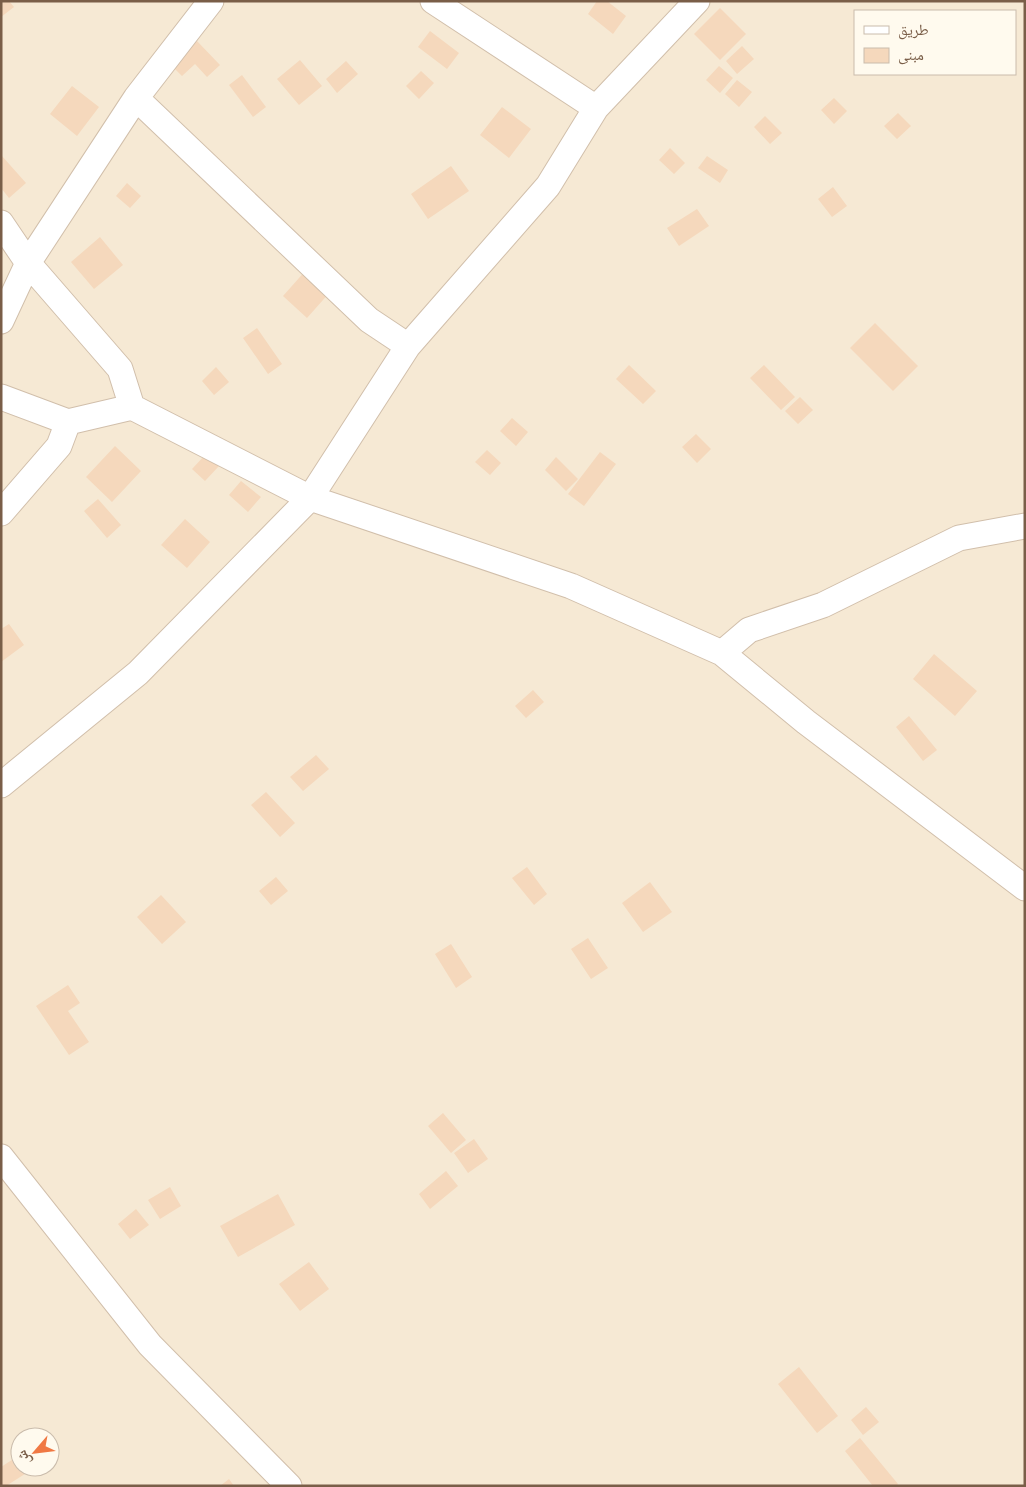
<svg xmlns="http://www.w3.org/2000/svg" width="1026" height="1487" font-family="Montserrat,'Noto Naskh Arabic',sans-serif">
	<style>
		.residential { fill: #f6e9d4; fill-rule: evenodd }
		.building { fill: #f5d8bc }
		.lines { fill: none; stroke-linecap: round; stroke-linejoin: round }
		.street-casing { stroke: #d1bfab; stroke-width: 27 }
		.street { stroke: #fff; stroke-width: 25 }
	</style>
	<rect width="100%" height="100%" fill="#fef7e6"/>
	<path class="residential" d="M1,1H1025V1486H1ZM855,11H1015V74H855ZM20,1437H50V1467H20Z"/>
	<path class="building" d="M1,1H9L14,7L1,17Z
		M597,1H607L626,16L613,34L588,14Z
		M720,8L746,34L720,60L694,34Z
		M430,31L459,53L447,69L418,47Z
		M197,41L220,65L207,77L195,64L182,76L171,65Z
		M742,46L754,59L737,74L726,61Z
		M300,60L322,86L299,105L277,79Z
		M346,61L358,74L337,93L326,79Z
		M719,66L733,78L720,93L706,80Z
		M421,71L434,83L419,99L406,86Z
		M242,75L266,107L253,117L229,85Z
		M737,80L752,92L739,107L725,94Z
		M72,86L99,107L77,136L50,114Z
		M834,98L847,111L834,124L821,110Z
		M502,107L531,129L509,158L480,135Z
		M898,113L911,126L897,139L884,126Z
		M765,116L782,133L770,144L754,127Z
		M670,148L685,163L674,174L659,160Z
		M2,156L26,183L9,198L1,188Z
		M707,156L728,170L720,183L698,168Z
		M451,166L469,191L428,219L411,194Z
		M127,183L141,196L130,208L116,196Z
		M833,187L847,206L832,217L818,199Z
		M697,209L709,226L679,246L667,228Z
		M100,237L123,265L94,289L71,262Z
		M307,269L331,291L307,318L283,296Z
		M875,323L918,366L893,391L850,348Z
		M257,328L282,364L268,374L243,338Z
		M629,365L656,391L643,404L616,379Z
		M764,365L795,397L781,410L750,378Z
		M216,367L229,382L214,395L202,381Z
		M800,397L813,410L798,424L785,411Z
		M512,418L528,432L516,446L500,431Z
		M696,434L711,449L697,463L682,447Z
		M115,446L141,471L112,502L86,477Z
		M487,450L501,463L490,475L475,462Z
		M600,452L616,464L584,506L568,494Z
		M206,454L219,466L205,481L192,469Z
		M556,457L578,479L566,491L545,470Z
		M241,481L261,497L248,512L229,495Z
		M98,499L121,525L107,538L84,511Z
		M185,519L210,542L187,568L161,545Z
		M9,624L24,645L1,662V629Z
		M934,654L977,691L955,716L913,679Z
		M533,690L544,702L526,718L515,706Z
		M909,716L937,750L923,761L896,727Z
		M316,755L329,769L303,791L290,777Z
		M266,792L295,823L280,837L251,805Z
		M527,867L547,894L534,905L512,878Z
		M276,877L288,891L271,905L259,891Z
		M650,882L672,912L643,932L622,903Z
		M161,895L186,922L162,944L137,917Z
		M588,938L608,968L591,979L571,949Z
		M451,944L472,977L456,988L435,954Z
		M68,985L80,1003L68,1011L89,1042L69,1055L36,1006Z
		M443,1113L466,1140L451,1153L428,1126Z
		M474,1139L488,1159L468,1173L454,1153Z
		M446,1171L458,1186L430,1209L419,1194Z
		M170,1187L181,1206L160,1219L148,1200Z
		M278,1194L295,1225L238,1257L220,1226Z
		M136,1209L149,1225L130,1239L118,1224Z
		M309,1262L329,1289L300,1311L279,1284Z
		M799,1367L838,1416L817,1433L778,1384Z
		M866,1407L879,1422L863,1435L851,1420Z
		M860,1438L898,1484L896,1486H873L845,1451Z
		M18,1456L20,1459V1467H25L28,1472L6,1486H1V1467Z
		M229,1479L234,1486H220Z"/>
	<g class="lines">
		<defs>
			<path id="street" d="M433,1L596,108
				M136,98L369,320L408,346
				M1,223L28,263L120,369L132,407
				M1,321L28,263L136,98L211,1
				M1,397L68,422L132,407L310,498L571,586L722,653L806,722L1025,888
				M1,513L59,446L68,422
				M722,653L749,630L823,605L959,538L1025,526
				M1,785L138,673L310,498L408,346L548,186L596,108L697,1
				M1,1157L150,1345L289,1486"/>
		</defs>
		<use href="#street" class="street-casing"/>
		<use href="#street" class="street"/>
	</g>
	<rect width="1026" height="1487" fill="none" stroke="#7a5e48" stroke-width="5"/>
	<rect x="854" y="10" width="162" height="65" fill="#fffaee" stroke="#cabcac"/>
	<rect x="864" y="26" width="25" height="8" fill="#ffffff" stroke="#cabcac"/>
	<text x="898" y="35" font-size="15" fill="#7a5e48">طريق</text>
	<rect x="864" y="48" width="25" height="15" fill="#f5d8bc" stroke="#cabcac"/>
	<text x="898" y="60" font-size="15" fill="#7a5e48">مبنى</text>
	<g transform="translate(35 1452) rotate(242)"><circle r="24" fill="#fffaee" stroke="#cabcac"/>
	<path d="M0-4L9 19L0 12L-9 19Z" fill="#f07843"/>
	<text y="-8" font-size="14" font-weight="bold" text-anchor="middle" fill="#7a5e48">ش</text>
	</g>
</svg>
